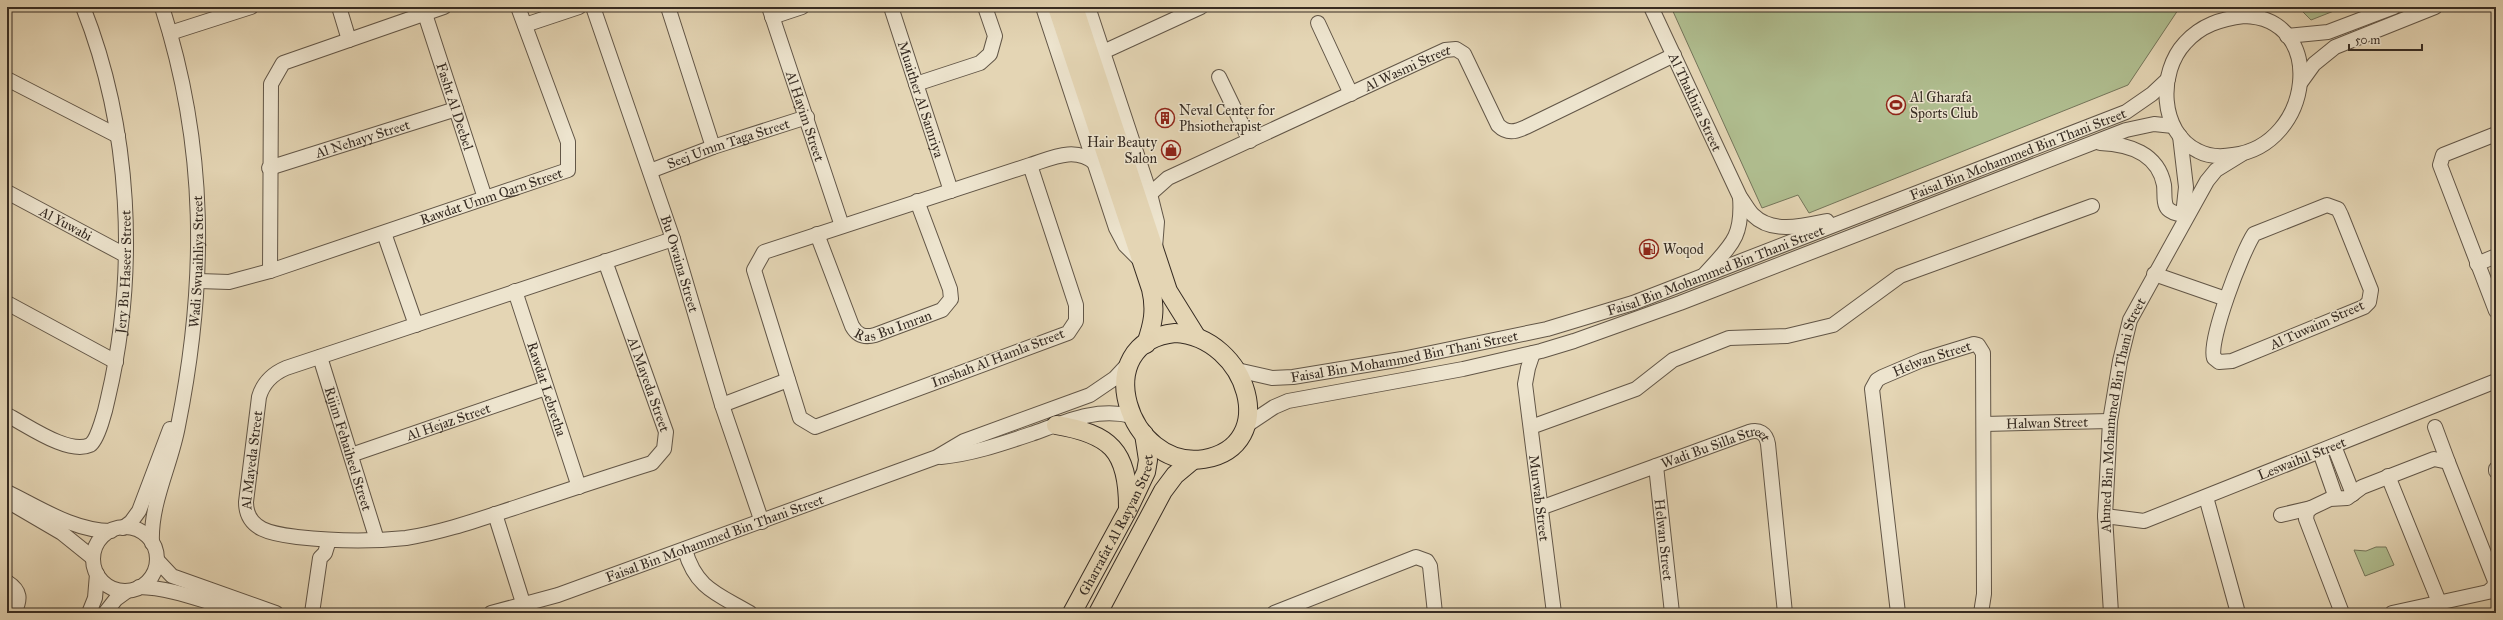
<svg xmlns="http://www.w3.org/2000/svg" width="2503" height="620" font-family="'IM FELL Great Primer',serif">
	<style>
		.green { fill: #b0be90; stroke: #74755a }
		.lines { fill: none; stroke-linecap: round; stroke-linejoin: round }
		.minor-casing { stroke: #625647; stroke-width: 16 }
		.major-casing { stroke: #372c23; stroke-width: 20 }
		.minor { stroke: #ede4ce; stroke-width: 14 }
		.major { stroke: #e4d5b4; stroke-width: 18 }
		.labels { text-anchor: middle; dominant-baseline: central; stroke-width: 3; stroke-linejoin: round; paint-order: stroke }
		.street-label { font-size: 14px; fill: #372c23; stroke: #ede4ce }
		.poi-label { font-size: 14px; fill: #372c23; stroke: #ede4ce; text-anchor: start }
	</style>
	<rect width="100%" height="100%" fill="#e4d5b4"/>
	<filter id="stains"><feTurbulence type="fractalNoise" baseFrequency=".005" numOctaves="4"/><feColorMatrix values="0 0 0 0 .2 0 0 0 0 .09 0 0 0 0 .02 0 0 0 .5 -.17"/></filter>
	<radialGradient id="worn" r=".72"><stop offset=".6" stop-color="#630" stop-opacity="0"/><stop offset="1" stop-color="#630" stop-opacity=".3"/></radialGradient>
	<path class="green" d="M1671,7H2180L2128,85L1809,213L1798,195L1762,208Z
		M2298,7H2344L2311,20Z
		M2376,547H2386L2394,565L2365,576L2354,550L2366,551Z"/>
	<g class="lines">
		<defs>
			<g id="minor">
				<path d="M339,7L349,40"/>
				<path id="s1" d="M593,7L673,239L722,405L762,522"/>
				<path d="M668,7L713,147"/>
				<path id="s2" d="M769,7L842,226"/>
				<path id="s3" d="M891,7L951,191"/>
				<path d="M1043,7L1116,228L1125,245L1140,260"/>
				<path d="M1088,7L1150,194L1157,222L1155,248"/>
				<path id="s4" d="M1651,7L1740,197C1744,202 1748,210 1753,215C1772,234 1803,226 1827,221"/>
				<path id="s5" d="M425,14L485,198"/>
				<path d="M2244,16C2328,18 2313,145 2233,155C2221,157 2209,157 2198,151C2159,132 2158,72 2185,43C2201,25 2221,19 2244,16Z"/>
				<path d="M772,17L802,7"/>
				<path d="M1318,23L1351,94"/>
				<path d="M525,25L579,7"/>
				<path d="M170,33L251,7"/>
				<path d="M2287,36L2328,32L2394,7"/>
				<path d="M1103,52L1201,7"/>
				<path d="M1219,77L1250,141"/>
				<path d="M7,79L118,136"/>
				<path d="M2301,82L2314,64L2335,47L2435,7"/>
				<path d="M916,84L980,63L990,54L995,36L985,7"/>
				<path d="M2496,134L2443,155L2440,165L2496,311"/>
				<path d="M2180,136L2186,187L2183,215"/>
				<path d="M2100,143C2128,144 2158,153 2164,185C2165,192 2163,204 2168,209C2172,213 2178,214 2183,215"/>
				<path d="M1030,165L1076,305V321L1068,333L815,427L800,418L754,270L764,252L1030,165C1052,158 1075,146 1095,163"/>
				<path id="s6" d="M269,168L456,109"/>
				<path id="s7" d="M650,171L713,147L807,117"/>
				<path id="s8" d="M7,192L125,255"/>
				<path id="s9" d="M1150,194L1168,178L1445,50L1456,49L1464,54L1498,125C1507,134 1515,132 1526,127L1674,55"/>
				<path d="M2327,205L2338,209L2341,215L2371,290L2369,302L2364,307L2232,361L2219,362L2214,358C2208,341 2242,252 2254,234Z"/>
				<path d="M384,233L416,325"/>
				<path id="s10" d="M817,234L852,326C857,335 864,338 875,335L942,310L951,299L950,289L917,201"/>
				<path id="s11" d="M605,261L666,432L664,449L652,463C607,477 562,492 517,507C480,519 444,532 406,538C369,542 333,541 297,537C274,534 246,531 246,502L259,397C263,383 272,374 286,368L673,239"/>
				<path d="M2477,264L2496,256"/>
				<path d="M270,271L271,84L283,63L444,7"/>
				<path d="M1705,274C1731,245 1743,238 1740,197"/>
				<path d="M2154,274L2226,299"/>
				<path id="s12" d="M199,281L229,282L270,271L568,170V142L518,7"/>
				<path id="s13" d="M515,291L579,487"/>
				<path d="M7,303L116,362"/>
				<path id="s14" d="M1533,353L1528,368L1525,384L1554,613"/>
				<path id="s15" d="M320,357L377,540"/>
				<path id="s16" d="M1237,370L1272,378L1293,377L1402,359L1547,329L1633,303L2126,112L2152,94L2168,79"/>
				<path d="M722,405L788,380"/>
				<path id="s17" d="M7,415C27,425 68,455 90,445C98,440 106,408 108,398C138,271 131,128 83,7"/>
				<path id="s18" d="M1984,424L2110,421"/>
				<path d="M1244,427L1274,407L1288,401L1463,369L1541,351L1574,341L1680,303L2126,130L2154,124L2173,126"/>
				<path d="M1531,427L1636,389L1673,360L1729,338L1787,336L1833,325L1900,276L2092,206"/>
				<path d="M2435,427L2448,462"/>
				<path d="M2334,446L2353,494"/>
				<path d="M2320,452L2336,498"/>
				<path id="s19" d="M351,455L546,388"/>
				<path d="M941,457C972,454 1001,444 1031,434C1065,422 1095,407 1132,416"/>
				<path id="s20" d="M1656,466L1672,613"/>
				<path d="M2496,469V471"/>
				<path d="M2388,476L2439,602"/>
				<path d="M7,492C40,508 74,531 111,531"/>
				<path d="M2206,497L2238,613"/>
				<path d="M9,502L62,533L93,558"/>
				<path id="s21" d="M1543,507L1749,432C1759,429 1766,433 1768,444L1785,613"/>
				<path d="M495,514L524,606"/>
				<path d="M2281,515L2311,508"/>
				<path id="s22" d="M2105,516L2144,521L2496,381"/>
				<circle cx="125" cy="559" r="32"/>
				<path d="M123,528L131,522L139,511L170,429"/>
				<path id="s23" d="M152,543C150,503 171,465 178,426C207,282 207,147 162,7"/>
				<path d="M685,550C696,589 718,594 750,613"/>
				<path d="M157,560L172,576L276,613"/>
				<path d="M7,582C21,591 21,599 14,613"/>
				<path d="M139,587C178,588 213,606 250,613"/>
				<path d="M89,613L95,598L97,574"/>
				<path d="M105,613L116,599L127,591"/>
				<path d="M312,613L320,558L325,553L329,540"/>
				<path id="s24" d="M491,613L558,595L937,457L964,441L1090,395L1115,378L1129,363"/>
				<path d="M1274,613L1416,557L1427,561L1430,566L1435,613"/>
				<path id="s25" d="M1898,613L1872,389L1877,380L1882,377L1922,360L1974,344L1978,345L1983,353L1984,594L1981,613"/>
				<path id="s26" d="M2111,613L2105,516L2110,421L2120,361L2130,320L2207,181L2216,170L2242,154"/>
				<path d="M2342,613L2306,519L2307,512L2311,508L2330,499L2347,498L2362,487L2434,459L2448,462L2495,581L2494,587L2488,592L2392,613"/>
			</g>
			<g id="major">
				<path d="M1057,7L1151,289C1156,310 1153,324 1146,344"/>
				<path d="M1074,7L1168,291L1196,336"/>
				<path d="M1175,333C1248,337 1281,446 1204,459C1128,471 1087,342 1175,333Z"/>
				<path d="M1056,425C1110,434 1128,450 1128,507"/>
				<path id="s27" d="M1072,613L1128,510L1146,472L1148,460L1144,434"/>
				<path d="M1098,613L1163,491L1175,475L1193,460"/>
			</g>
		</defs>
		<use href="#minor" class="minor-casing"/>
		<use href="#major" class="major-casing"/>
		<use href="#minor" class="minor"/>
		<use href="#major" class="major"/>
	</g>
	<defs>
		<symbol id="stadium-ring" viewBox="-11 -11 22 22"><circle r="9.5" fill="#ede4ce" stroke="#8f2418" stroke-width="1.5"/><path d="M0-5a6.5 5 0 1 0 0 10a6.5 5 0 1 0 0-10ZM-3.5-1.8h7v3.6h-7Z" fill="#8f2418"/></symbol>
		<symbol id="building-ring" viewBox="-11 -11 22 22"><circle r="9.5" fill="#ede4ce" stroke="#8f2418" stroke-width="1.5"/><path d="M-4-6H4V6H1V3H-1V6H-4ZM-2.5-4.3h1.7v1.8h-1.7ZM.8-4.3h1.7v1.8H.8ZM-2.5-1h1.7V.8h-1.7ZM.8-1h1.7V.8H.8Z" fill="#8f2418"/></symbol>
		<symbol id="shop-ring" viewBox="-11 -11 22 22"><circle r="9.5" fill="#ede4ce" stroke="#8f2418" stroke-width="1.5"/><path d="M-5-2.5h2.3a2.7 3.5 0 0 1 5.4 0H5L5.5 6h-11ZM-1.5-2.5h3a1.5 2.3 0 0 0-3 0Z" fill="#8f2418"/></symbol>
		<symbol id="fuel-ring" viewBox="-11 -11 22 22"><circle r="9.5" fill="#ede4ce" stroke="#8f2418" stroke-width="1.5"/><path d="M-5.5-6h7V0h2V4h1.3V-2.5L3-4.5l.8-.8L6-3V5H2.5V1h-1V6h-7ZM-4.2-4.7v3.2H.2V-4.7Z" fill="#8f2418"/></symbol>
	</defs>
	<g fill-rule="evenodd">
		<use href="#stadium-ring" x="1885" y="94" width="22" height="22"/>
		<use href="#building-ring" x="1154" y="107" width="22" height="22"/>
		<use href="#shop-ring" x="1160" y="139" width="22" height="22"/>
		<use href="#fuel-ring" x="1638" y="238" width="22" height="22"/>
	</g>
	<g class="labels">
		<g class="street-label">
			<text stroke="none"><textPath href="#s9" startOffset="288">Al Wasmi Street</textPath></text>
			<text stroke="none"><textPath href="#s3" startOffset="97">Muaither Al Samriya</textPath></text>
			<text stroke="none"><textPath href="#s4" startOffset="105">Al Thakhira Street</textPath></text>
			<text stroke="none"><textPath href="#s5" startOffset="97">Fasht Al Deebel</textPath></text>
			<text stroke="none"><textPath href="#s2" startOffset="115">Al Hayim Street</textPath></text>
			<text stroke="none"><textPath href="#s6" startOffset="98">Al Nehayy Street</textPath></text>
			<text stroke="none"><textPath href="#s7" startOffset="83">Seej Umm Taga Street</textPath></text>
			<text stroke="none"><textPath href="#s16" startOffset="818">Faisal Bin Mohammed Bin Thani Street</textPath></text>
			<text stroke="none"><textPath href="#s12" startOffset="306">Rawdat Umm Qarn Street</textPath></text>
			<text stroke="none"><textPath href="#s8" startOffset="67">Al Yuwabi</textPath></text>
			<text stroke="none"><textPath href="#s23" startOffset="286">Wadi Swuaihliya Street</textPath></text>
			<text stroke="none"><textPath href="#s1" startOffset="271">Bu Owaina Street</textPath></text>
			<text stroke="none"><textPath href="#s16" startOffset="494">Faisal Bin Mohammed Bin Thani Street</textPath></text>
			<text stroke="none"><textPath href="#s17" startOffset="269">Jery Bu Haseer Street</textPath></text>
			<text stroke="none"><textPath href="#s10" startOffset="145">Ras Bu Imran</textPath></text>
			<text transform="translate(2317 325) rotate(-24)">Al Tuwaim Street</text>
			<text stroke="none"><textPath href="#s16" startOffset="170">Faisal Bin Mohammed Bin Thani Street</textPath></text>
			<text transform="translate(998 358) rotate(-21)">Imshah Al Hamla Street</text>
			<text stroke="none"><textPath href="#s25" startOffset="295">Helwan Street</textPath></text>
			<text stroke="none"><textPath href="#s11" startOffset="131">Al Mayeda Street</textPath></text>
			<text stroke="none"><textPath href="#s13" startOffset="103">Rawdat Lebretha</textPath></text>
			<text stroke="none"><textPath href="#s26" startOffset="200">Ahmed Bin Mohammed Bin Thani Street</textPath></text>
			<text stroke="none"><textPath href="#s19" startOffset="103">Al Hejaz Street</textPath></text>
			<text stroke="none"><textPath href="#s18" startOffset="63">Halwan Street</textPath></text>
			<text stroke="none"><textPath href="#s15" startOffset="96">Rijim Fehaiheel Street</textPath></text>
			<text stroke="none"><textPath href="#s21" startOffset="184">Wadi Bu Silla Street</textPath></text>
			<text stroke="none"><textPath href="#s22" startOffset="209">Leswaihil Street</textPath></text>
			<text stroke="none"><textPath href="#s11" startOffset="695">Al Mayeda Street</textPath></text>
			<text stroke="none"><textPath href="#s14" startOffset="147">Murwab Street</textPath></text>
			<text stroke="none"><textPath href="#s27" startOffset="99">Gharrafat Al Rayyan Street</textPath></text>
			<text stroke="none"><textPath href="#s24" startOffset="236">Faisal Bin Mohammed Bin Thani Street</textPath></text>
			<text stroke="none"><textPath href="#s20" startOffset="74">Helwan Street</textPath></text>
		</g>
		<g class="poi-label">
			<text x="1910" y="97">Al Gharafa<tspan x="1910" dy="16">Sports Club</tspan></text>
			<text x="1179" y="110">Neval Center for<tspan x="1179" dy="16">Phsiotherapist</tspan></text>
			<text x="1157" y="142" text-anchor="end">Hair Beauty<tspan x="1157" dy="16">Salon</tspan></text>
			<text x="1663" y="249">Woqod</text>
		</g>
	</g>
	<rect width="2503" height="620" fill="none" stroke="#e4d5b4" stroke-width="24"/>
	<rect x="8" y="8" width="2487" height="604" fill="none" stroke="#372c23" stroke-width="2"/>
	<rect x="12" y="12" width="2479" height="596" fill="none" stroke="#372c23"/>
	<path d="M2349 44v6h73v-6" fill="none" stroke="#372c23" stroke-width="2"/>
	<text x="2355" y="44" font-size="12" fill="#372c23" stroke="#ede4ce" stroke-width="3" paint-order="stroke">50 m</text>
	<rect width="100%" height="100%" filter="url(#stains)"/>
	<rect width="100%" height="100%" fill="url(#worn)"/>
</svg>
